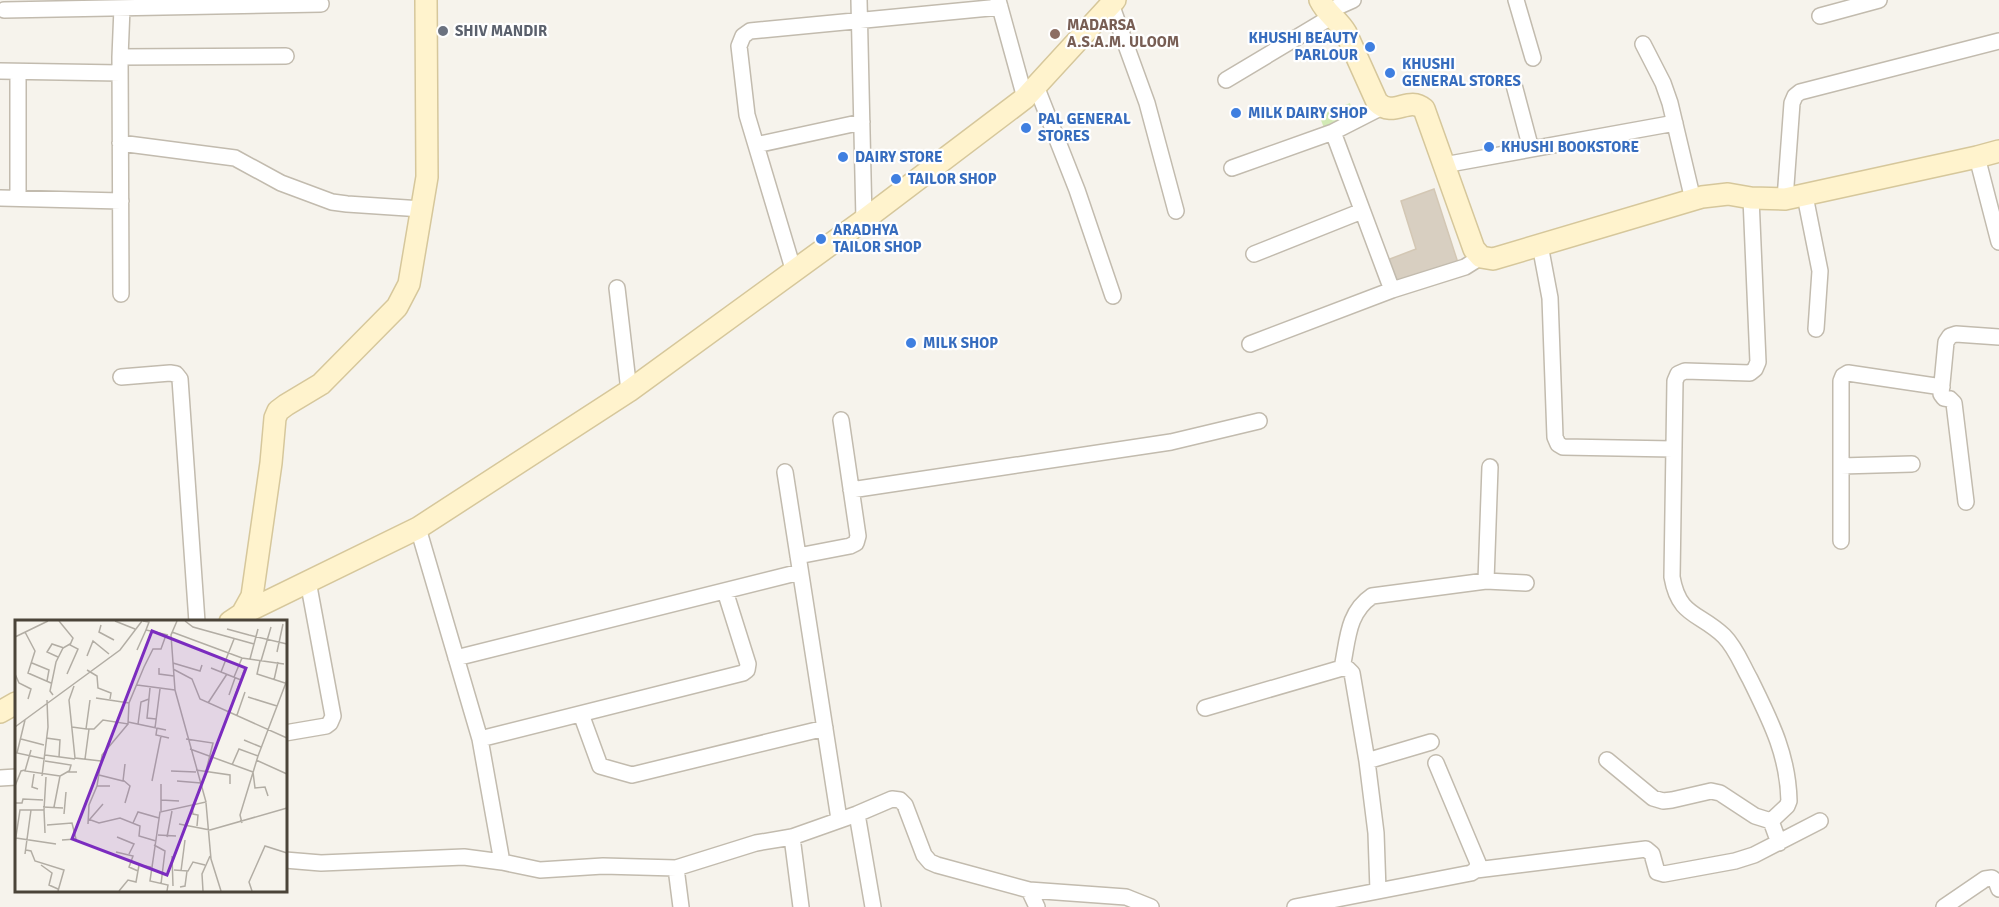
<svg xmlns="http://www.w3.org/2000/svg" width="1999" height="907" font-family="Signika,sans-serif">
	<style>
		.green { fill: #d2eab5 }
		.building { fill: #d8cfc1; stroke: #d3c7b4; stroke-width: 1.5 }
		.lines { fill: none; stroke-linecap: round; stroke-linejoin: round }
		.street-casing { stroke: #c2bbae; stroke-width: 18 }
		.secondary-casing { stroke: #d6c79b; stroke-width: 24 }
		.street { stroke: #fff; stroke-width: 15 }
		.secondary { stroke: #fff3cd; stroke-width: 21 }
		.worship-dot { fill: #6b7280; stroke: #fff; stroke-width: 2 }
		.education-dot { fill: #8d6e63; stroke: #fff; stroke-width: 2 }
		.shop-dot { fill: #3f7fe0; stroke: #fff; stroke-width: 2 }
		.labels { text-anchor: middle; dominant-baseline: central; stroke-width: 4.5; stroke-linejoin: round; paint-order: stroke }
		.education-label { font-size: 15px; font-weight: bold; fill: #785e54; stroke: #fff; text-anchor: start }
		.worship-label { font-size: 15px; font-weight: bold; fill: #5b616d; stroke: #fff; text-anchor: start }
		.shop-label { font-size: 15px; font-weight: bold; fill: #366cbe; stroke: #fff; text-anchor: start }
		.inset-road { fill: none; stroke: #b2ada4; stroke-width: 1.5 }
		.view { fill: #7b2cbf; fill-opacity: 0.15; stroke: #7b2cbf; stroke-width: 3 }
		.inset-edge { fill: none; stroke: #4b4439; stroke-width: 3 }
	</style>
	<rect width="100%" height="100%" fill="#f6f3ec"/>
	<path class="green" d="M1350,103L1354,115L1324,128L1319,115Z"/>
	<path class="building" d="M1434,189L1460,269L1392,290L1382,262L1416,249L1401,201Z"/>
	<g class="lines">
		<defs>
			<path id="street" d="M859,0L864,220
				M998,0L1025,98
				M1516,0L1533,58
				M1111,4L1147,103L1176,211
				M4,10L321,4
				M1326,12L1353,0
				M1820,16L1879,0
				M1643,44L1663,83L1670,103L1693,200
				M120,57L286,56
				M0,71L120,73
				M18,72V198
				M1226,80L1331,17
				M1514,85L1531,149
				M1036,86L1077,190L1113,296
				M1333,132L1392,290
				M120,143L235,158L281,183L332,202L347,204L422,209
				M756,145L862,122
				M1977,157L1999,242
				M1444,165L1675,123
				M1232,168L1333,132L1382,107
				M1805,196L1820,271L1816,329
				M0,198L121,201
				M1751,198L1758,362L1755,369L1750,373L1685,371L1678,374L1675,381L1672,577C1679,617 1699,612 1724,636C1736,648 1742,665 1750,679C1770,720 1788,754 1789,801L1787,806L1771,821L1779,843
				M1785,199L1792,103L1795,96L1800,92L1999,41
				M1540,245L1550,298L1555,437L1558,444L1563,447L1673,449
				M1254,254L1362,211
				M794,272L747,115L739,46L743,36L750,31L1000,7
				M617,288L629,391
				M121,294L120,57L122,8
				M1250,344L1392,290L1465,267L1481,257
				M121,377L170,373L176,374L180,379L197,622
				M1841,466L1912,464
				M785,472L839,819
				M851,490L1171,442L1259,421
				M1966,502L1954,403L1950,399L1944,398L1941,394L1946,342L1950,336L1956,334L1999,337
				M418,528L480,739L502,862
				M1841,541V381L1843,376L1848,373L1942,387
				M798,556L850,546L856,543L858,536L841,420
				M1486,581L1490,467
				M456,658L800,572
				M1342,668C1348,640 1347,613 1372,596L1486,581L1526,583
				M1205,708L1342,668L1348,669L1352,673L1367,761L1376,833L1378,891
				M581,714L600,766L632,775L825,728
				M285,733L326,726L330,723L333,716L308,581
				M480,739L743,673L747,670L748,664L725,591
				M1607,760L1653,798L1663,801L1672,800L1711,791L1720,793L1755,816L1771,821
				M1367,761L1431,742
				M0,778L16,777
				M857,814L892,799L900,800L905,805L924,855L930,862L937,865L1029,890L1126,897L1151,907
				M792,837L801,907
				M285,860L321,863L464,857L502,862L540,870L603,866L676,868L756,843L792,837L857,814L873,907
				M676,868L681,907
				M1476,870L1646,849L1652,854L1657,872L1664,874L1735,861L1754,855L1820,821
				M1029,890L1037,907
				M1295,907L1471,873L1476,870L1478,863L1436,763
				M1944,907L1985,879L1992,878L1996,881L1999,889"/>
			<path id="secondary" d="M1320,0C1328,16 1338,19 1346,33L1377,102C1394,119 1408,95 1424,109L1474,249L1481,257L1493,259L1702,197L1728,194L1751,198L1785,199L1977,157L1999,151
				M242,614L252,596L271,463L275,418L278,411L286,405L321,384L397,307L409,284L427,177L426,0
				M230,622L242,614L418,528L629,391L864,220L1025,98L1115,0
				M0,712L16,703"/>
		</defs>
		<use href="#street" class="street-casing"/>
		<use href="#secondary" class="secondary-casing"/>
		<use href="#street" class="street"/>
		<use href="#secondary" class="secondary"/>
	</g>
	<circle class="worship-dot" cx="443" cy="31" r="6"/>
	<circle class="education-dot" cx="1055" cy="34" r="6"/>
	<g class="shop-dot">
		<circle cx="1370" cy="47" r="6"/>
		<circle cx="1390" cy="73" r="6"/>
		<circle cx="1236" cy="113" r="6"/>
		<circle cx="1026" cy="128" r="6"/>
		<circle cx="1489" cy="147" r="6"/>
		<circle cx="843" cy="157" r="6"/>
		<circle cx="896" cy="179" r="6"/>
		<circle cx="821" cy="239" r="6"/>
		<circle cx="911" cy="343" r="6"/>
	</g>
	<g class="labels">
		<g class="education-label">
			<text x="1067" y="25">MADARSA<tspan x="1067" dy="17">A.S.A.M. ULOOM</tspan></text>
		</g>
		<g class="worship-label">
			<text x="455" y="31">SHIV MANDIR</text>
		</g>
		<g class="shop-label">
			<text x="1358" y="38" text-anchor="end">KHUSHI BEAUTY<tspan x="1358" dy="17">PARLOUR</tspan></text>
			<text x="1402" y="64">KHUSHI<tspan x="1402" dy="17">GENERAL STORES</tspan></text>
			<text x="1248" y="113">MILK DAIRY SHOP</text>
			<text x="1038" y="119">PAL GENERAL<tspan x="1038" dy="17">STORES</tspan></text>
			<text x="1501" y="147">KHUSHI BOOKSTORE</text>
			<text x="855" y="157">DAIRY STORE</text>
			<text x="908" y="179">TAILOR SHOP</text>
			<text x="833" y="230">ARADHYA<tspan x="833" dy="17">TAILOR SHOP</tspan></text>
			<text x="923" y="343">MILK SHOP</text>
		</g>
	</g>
	<g transform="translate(15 620)">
		<rect width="272" height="272" fill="#f6f3ec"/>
		<path class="inset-road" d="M44,1L58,18L55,25L63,29L52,54M100,1L120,9M128,1L134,2L131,10L153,15M170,1L178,7L239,24M86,5L84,12L99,20M212,9L234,15M10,12L20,31L13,53L36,63M157,12L227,38L269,44M234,15L272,24M0,17L33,1M122,30L131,10M262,32L268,4M72,36L78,21L94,34M43,37L32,32L37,24L49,28M235,39L243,9M245,41L242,54L270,63M246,41L256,7M17,43L34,50L32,61M158,43L185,51L187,45M144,48V54L159,56M196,48L226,60M158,49L177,59L185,79L272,118M72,50L82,56L83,68L96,73L95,79M206,52L219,19M0,54L4,63L16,69L13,79M219,57L227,38M259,60L263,42M122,65L160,70M59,66L54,80L60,138L86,141M135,68L132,98L141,99M38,75L35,71L41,42L48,28L55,24M214,75L220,58M233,77L262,86M81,78L114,83M218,81L230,48M193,83L212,54M222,95L230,72M10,100L2,133L30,139M113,102L151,110M123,104L126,82L134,79M0,107L105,30L127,1M57,107L71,109L75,80M140,108L145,69M142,108L141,115L154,118M71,109H79L88,100L113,104L114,83L129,47L138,29H146L151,15M31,118L45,120L44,137M6,119L29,125M171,119L198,123L191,151M229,120L246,127M175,129L238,152M16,130L10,151L45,156M30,135L60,139M70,139L74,109M241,140L272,154M30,141L56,145L54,152H62M217,145L224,129L243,136M181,150L215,155V164M156,151L181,152M238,152L240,168L250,167L253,176M19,154L17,167L23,169M84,155L108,161L110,144M27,156L33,107L32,80M108,160L115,166L110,183M137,161L146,116M162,161L186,163M0,166L6,151L10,150M95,166H82L87,135L113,104M146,180L164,181M0,183H7L8,179L28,180M191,183L196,239L206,271M177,185L178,194L183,195L182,206M28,187L48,188M39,187L45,156L54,151M29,190L30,213M146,191V164M49,194L51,172M73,199L84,203L105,198L125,206L124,216L141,221M75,199L88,184M118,203L123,192L144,198M227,203L225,195L243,136L272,60M73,204L74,185L82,166M164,204L195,210M32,205L57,203L61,219L47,220M195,210L272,188M143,215L161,216M102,217L119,224L114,234M152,217L157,191M1,218L41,224M0,223L5,190H29L31,157M139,225L150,231L146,264M11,230L16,231L20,241L49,250L43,271M101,232L118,236L114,247L123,251M10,234L16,190M157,236L158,266M26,245L37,253L34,265L43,269M159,250L173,251L178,242L190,245M166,251L170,220M165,267L170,266L172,251M104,271L113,260L121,262L124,245L136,247M152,271L153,265L135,261L145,192L191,182L160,70L156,15L162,1M188,271L187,254L195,236M237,271L234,262L250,226L272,233"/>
		<path class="view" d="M137,11L231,48L152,255L57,219Z"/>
		<rect width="272" height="272" class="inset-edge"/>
	</g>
</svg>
